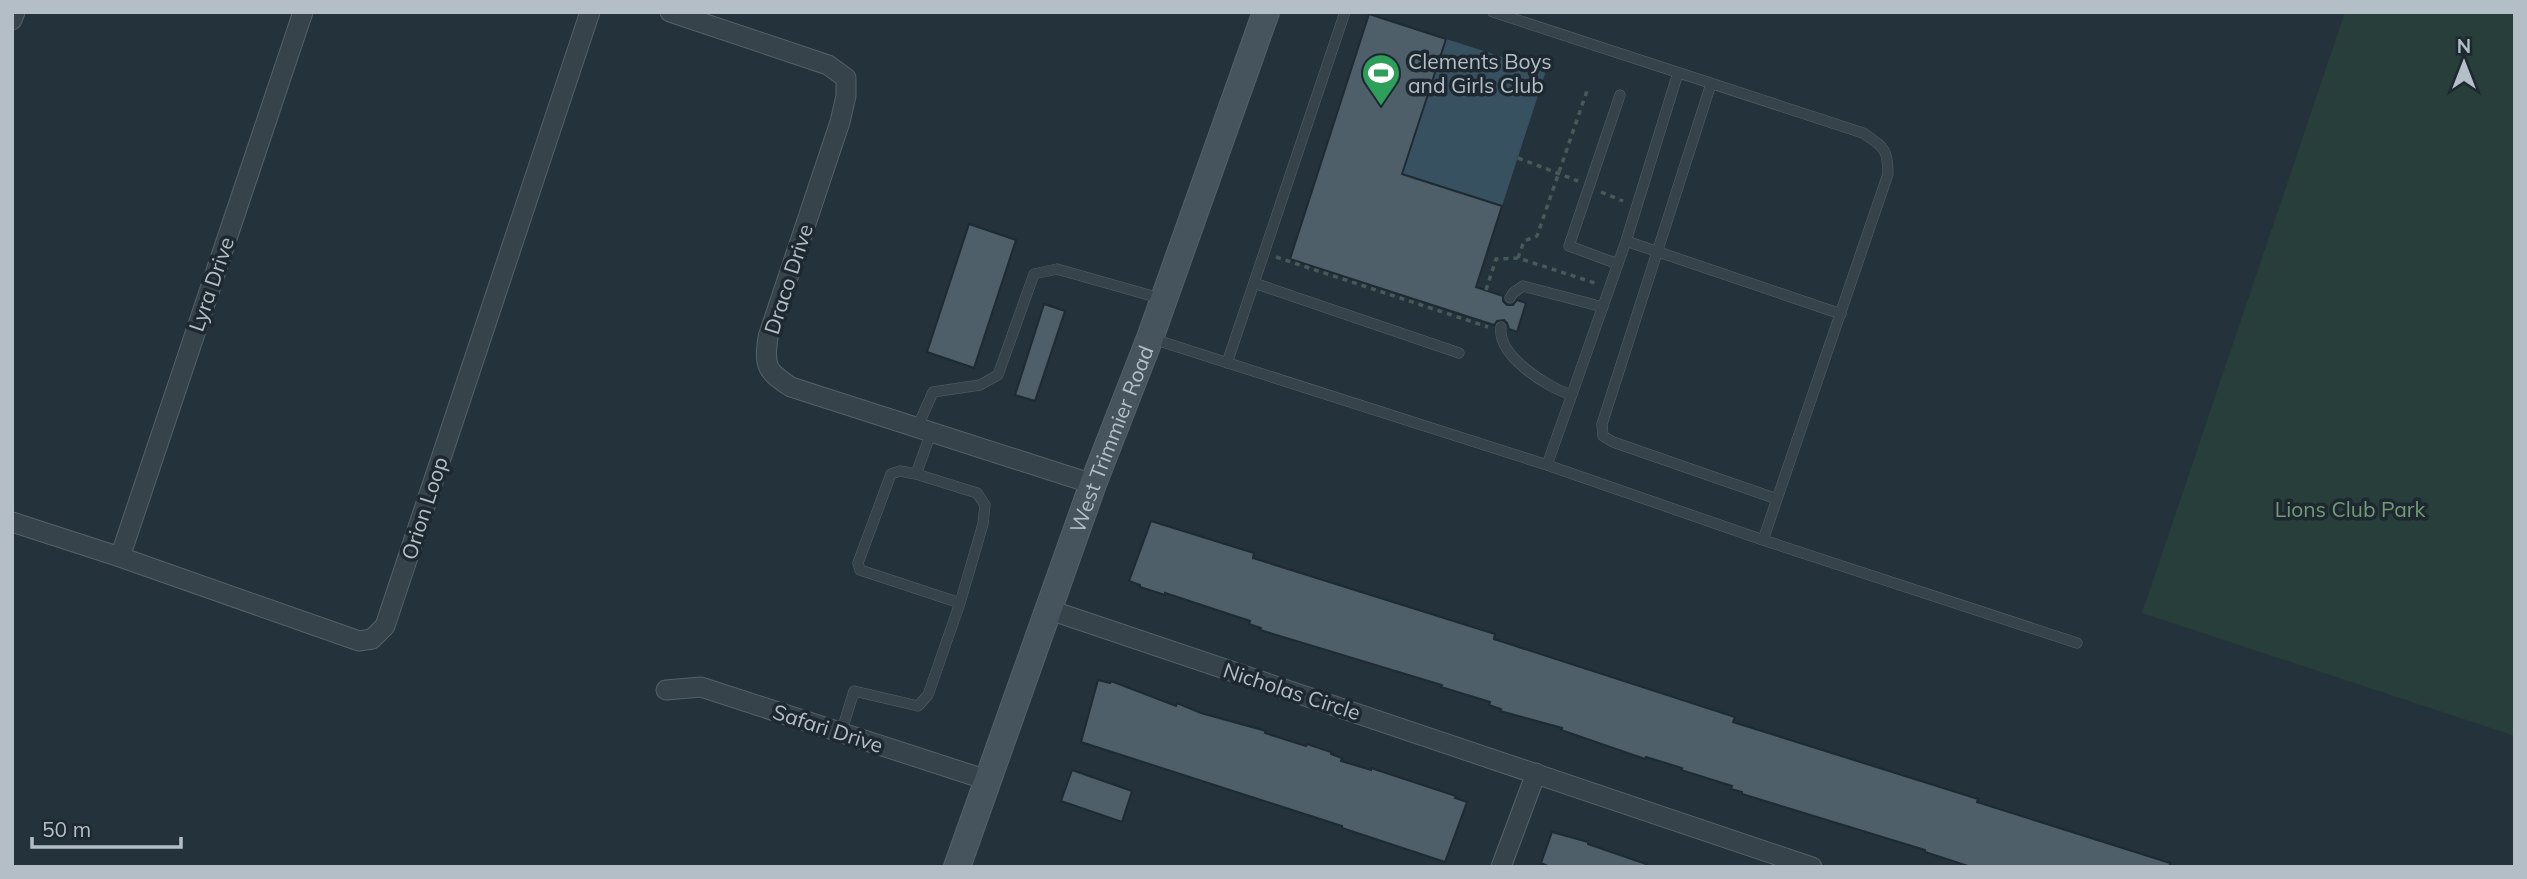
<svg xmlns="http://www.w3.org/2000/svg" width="2527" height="879" font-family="Mulish,sans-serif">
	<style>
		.green { fill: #273e3b }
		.water { fill: #385161 }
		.building { fill: #4f5f69; stroke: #1f2a32; stroke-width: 2 }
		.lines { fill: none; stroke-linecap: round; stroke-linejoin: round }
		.service-casing { stroke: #566169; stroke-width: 11 }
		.minor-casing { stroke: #566169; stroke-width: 21 }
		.secondary-casing { stroke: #566169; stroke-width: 28 }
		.path { stroke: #465a58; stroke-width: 3.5; stroke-dasharray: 5 5; stroke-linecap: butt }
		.service { stroke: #37434b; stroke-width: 10 }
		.minor { stroke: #37434b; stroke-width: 19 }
		.secondary { stroke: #46545e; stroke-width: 26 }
		.labels { text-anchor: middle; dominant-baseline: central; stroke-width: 7; stroke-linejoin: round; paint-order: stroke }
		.poi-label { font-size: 21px; fill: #b3bec7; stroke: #1d2830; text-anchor: start }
		.street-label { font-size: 21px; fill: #b3bec7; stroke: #1d2830 }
		.park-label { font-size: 21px; fill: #729b73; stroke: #1d2830 }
	</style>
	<rect width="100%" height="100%" fill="#24323b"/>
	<path class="green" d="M2345,12H2515V736L2142,613Z"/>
	<path class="water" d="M1446,39L1546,71L1502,206L1402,174Z"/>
	<path class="building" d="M1369,14L1446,39L1402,174L1502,206L1476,287L1503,296V301L1507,305H1513L1517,300L1526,303L1517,332L1509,329L1507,323L1504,320L1497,321L1494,325L1290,259Z
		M969,224L1016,240L974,368L927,352Z
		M1044,304L1065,311L1035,401L1015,395Z
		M1151,521L1254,553L1253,558L1495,634L1494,639L1735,717L1733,722L1978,799L1977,802L2170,863L2169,867H1971L1925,852V850L1742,794V792L1731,789L1732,786L1681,770L1682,768L1646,757L1645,759L1561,730L1562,728L1500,711L1501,709L1489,705L1490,702L1441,687L1442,685L1260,630L1261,628L1249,624L1250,621L1165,593V595L1140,587V585L1129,581Z
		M1098,680L1110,683L1111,681L1176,706L1177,703L1201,713L1266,731L1265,733L1306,746L1307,744L1331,752V754L1342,758L1341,761L1371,770V768L1456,796L1455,798L1467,802L1445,862L1342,828V826L1081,742Z
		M1072,770L1132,791L1122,822L1061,801Z
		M1552,832L1588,842V844L1646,864L1645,867H1550L1541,863Z"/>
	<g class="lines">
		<defs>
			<path id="service" d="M1493,12L1863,133C1883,147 1888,148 1888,174L1763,540
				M1711,84L1602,424L1603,436L1613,442L1777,499
				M1626,241L1841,314
				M1618,264L1569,246L1620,95
				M1254,283L1459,353
				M1510,298L1513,293L1523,286L1603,307
				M1501,327C1497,356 1548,388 1572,395
				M1150,338L1547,465L1763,540L2077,643
				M1227,363L1345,12
				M917,428L933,392L980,385L998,375L1034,274L1057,269L1163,299
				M931,433L916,474L900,471L891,474L858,563L860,570L960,603
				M1547,465L1626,241L1678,73
				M841,733L854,691L918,706L928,695L960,603L983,524L985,505L977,493L916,474"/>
			<path id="minor" d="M670,12L828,65L846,78V96L840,122L768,337C764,366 766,371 791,387L1093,484
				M12,20L15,12
				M12,522L120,557L359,641L372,639L385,626L590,12
				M120,557L303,12
				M1047,609L1812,867
				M666,690L701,687L987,780
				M1501,867L1536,773"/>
			<g id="secondary">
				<path id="s1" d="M957,867L1093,484L1150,338L1266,12"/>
			</g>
		</defs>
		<use href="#service" class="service-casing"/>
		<use href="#minor" class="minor-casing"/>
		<use href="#secondary" class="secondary-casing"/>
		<path class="path" d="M1518,158L1578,181
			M1601,192L1623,201
			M1276,257L1488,327
			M1518,258L1524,241L1537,236L1588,88
			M1486,290L1496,259L1518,258L1598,284"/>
		<use href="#service" class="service"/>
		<use href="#minor" class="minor"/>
		<use href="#secondary" class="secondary"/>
	</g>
	<defs>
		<symbol id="stadium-pin" viewBox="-11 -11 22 30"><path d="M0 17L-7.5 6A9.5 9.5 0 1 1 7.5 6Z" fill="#2e9e5b" stroke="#1d2830"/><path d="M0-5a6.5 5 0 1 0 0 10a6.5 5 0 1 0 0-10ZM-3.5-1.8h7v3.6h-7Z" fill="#fff"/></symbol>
	</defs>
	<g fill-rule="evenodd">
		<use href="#stadium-pin" x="1359" y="51" width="44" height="60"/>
	</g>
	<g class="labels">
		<g class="poi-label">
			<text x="1408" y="61">Clements Boys<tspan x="1408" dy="24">and Girls Club</tspan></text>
		</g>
		<g class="street-label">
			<text transform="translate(788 279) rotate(-72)">Draco Drive</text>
			<text transform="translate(211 284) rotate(-71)">Lyra Drive</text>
			<text stroke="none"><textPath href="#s1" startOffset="455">West Trimmier Road</textPath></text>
			<text transform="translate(424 508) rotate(-72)">Orion Loop</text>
			<text transform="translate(1292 691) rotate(18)">Nicholas Circle</text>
			<text transform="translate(828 728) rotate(18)">Safari Drive</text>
		</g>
		<g class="park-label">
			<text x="2350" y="509">Lions Club Park</text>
		</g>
	</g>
	<rect width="2527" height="879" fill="none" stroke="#b3bec7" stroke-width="28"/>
	<g transform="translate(2464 63)" stroke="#1d2830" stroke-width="5" paint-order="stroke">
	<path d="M0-5L12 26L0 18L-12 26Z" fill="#b3bec7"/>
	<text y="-10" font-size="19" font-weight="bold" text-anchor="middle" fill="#b3bec7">N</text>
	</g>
	<path d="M32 837v10h149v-10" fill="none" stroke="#b3bec7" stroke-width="3.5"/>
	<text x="42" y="837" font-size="21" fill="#b3bec7" stroke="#1d2830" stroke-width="5" paint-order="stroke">50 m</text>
</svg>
